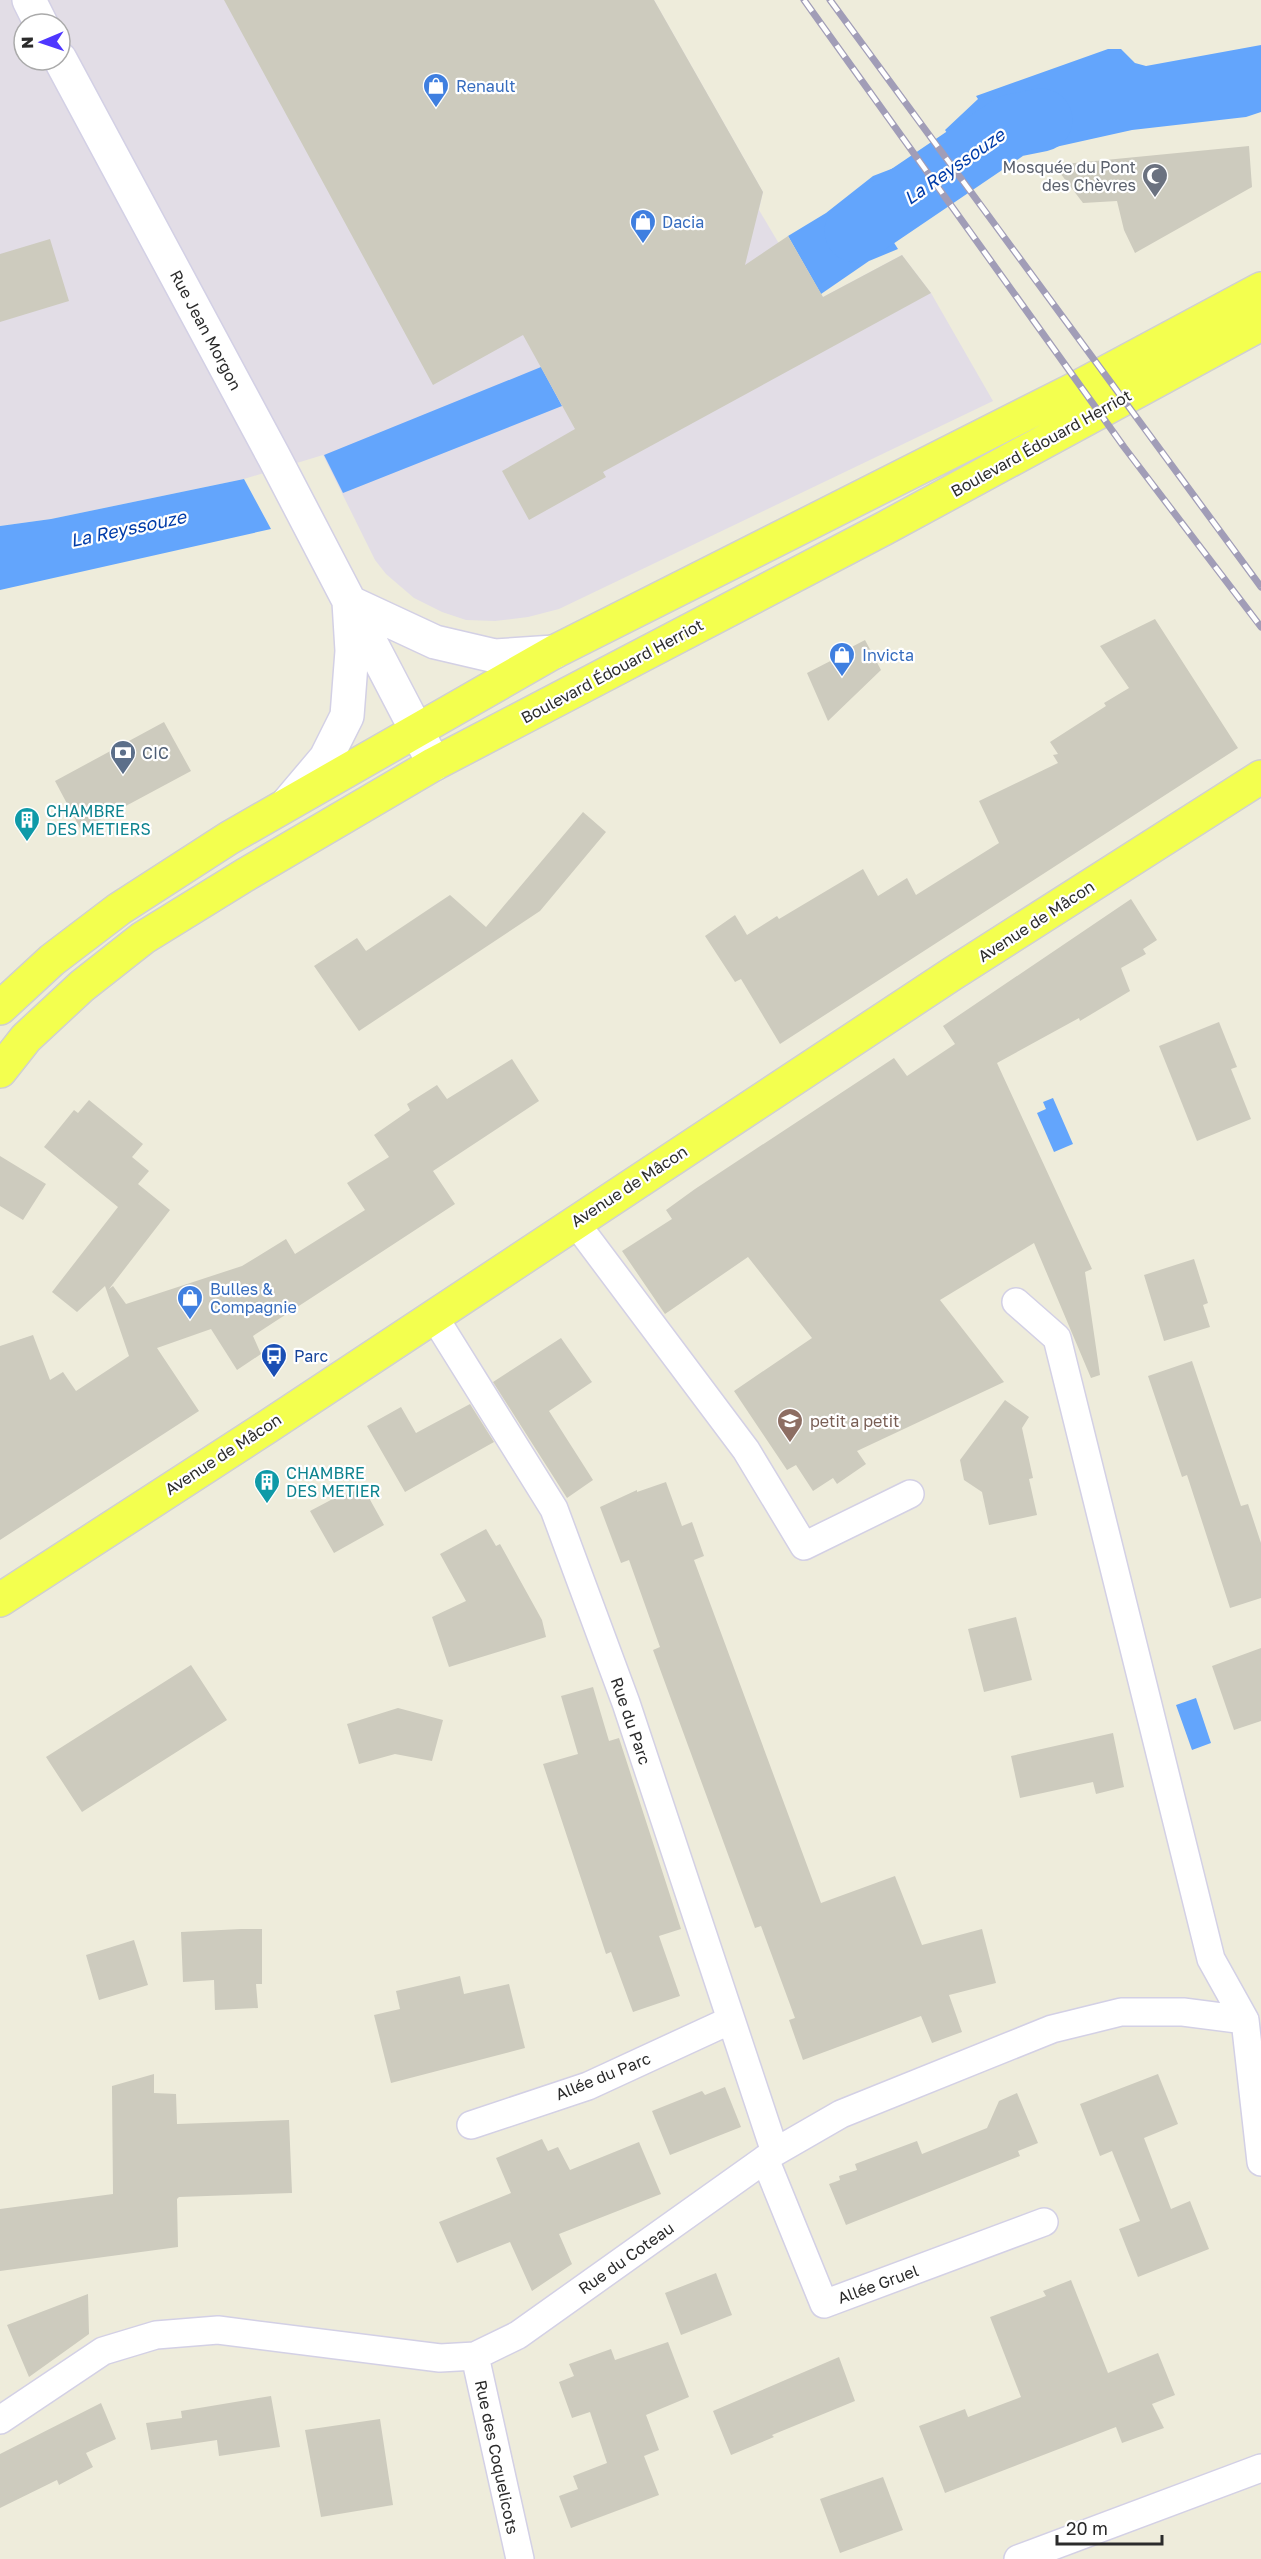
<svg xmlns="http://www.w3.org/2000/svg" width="1261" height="2559" font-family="'Golos Text',sans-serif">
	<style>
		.industrial { fill: #e2dde6; fill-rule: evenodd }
		.water { fill: #63a5fc }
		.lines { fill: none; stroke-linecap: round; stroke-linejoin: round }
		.river { stroke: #63a5fc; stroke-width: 63 }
		.building { fill: #cdcbbe }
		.minor-casing { stroke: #d3d0e5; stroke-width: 30 }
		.tertiary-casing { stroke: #d3d0e5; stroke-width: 36 }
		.primary-casing { stroke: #d0d0d0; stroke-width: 36 }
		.minor { stroke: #fff; stroke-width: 27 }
		.tertiary { stroke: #fff; stroke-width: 33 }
		.primary { stroke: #f3ff4f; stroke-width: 33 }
		.rail-casing { stroke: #a19db7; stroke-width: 7 }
		.rail { stroke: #fff; stroke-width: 4.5; stroke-dasharray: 14; stroke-linecap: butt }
		.labels { text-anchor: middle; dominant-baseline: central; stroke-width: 4.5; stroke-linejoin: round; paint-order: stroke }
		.shop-label { font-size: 16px; fill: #366cbe; stroke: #fff; text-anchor: start }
		.worship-label { font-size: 16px; fill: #5b616d; stroke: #fff; text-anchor: end }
		.street-label { font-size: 16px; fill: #2b2b2b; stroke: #fff }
		.service-label { font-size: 16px; fill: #4e5e75; stroke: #fff; text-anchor: start }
		.culture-label { font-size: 16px; fill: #0d838f; stroke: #fff; text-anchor: start }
		.transit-label { font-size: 16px; fill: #164399; stroke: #fff; text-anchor: start }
		.education-label { font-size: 16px; fill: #785e54; stroke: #fff; text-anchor: start }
		.water-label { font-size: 18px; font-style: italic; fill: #003ca9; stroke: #fff }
	</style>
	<rect width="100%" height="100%" fill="#eeecdb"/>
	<path class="industrial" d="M0,0H654L763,192L759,210L778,242L823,297L902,255L931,293L993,401L559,609L528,617L495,621L466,620L442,612L414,598L386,574L375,560L323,455L244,479L51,519L0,526ZM24,24H60V60H24Z"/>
	<path class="water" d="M1261,45V112L1246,117L1132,130L1042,150H1028L1009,156L979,178L945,130L978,99L976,96L1108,49H1121L1135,63L1146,66Z
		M912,161L943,203L891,238L898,249L869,261L821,294L788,236L826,213L873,176Z
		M541,367L562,406L343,493L324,455Z
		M244,479L271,529L0,590V526L51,519Z
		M1053,1098L1073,1144L1054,1152L1037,1113L1046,1109L1043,1102Z
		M1196,1698L1211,1743L1192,1750L1176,1705Z"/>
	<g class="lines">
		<path class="river" d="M856,231L1011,126L1041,120"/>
	</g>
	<path class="building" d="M224,0H654L763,192L745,265L788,236L823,297L902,255L931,293L603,472L606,477L529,520L502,471L575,429L523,335L433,385Z
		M1249,146L1252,187L1135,253L1124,230L1117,201L1083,203L1054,165Z
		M50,239L69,301L0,322V254Z
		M1155,619L1238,748L780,1044L741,979L735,982L705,936L735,915L747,935L777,916L779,919L863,869L878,896L907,878L916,895L999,843L979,801L1058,763L1053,755L1058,754L1050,742L1106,706L1104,703L1129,688L1100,646Z
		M865,640L881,670L828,721L807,673L844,654V651Z
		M164,722L191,771L81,830L55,781Z
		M583,812L606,832L540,911L359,1031L314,966L357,938L366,951L450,895L486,927Z
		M1131,899L1157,940L1143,949L1146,954L1121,968L1130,991L1080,1021L1079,1018L997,1063L1092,1269L1085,1272L1100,1375L1091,1378L1034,1243L940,1300L1004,1382L857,1451L866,1464L837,1484L833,1478L813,1491L796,1465L787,1470L734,1391L812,1338L748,1257L665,1314L622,1251L672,1219L666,1210L695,1189L894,1058L907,1076L955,1044L943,1026Z
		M1219,1022L1237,1067L1231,1069L1251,1119L1197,1141L1159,1046Z
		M512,1059L539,1101L433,1171L455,1204L253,1336L261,1354L237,1370L211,1329L157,1348L199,1411L0,1540V1346L33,1335L50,1380L63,1372L76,1391L129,1356L105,1286L77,1312L52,1292L118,1207L44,1147L74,1110L78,1113L89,1100L143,1144L132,1157L149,1171L138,1184L170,1210L109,1289L113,1286L126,1304L242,1266L286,1239L295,1254L365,1210L347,1183L389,1157L374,1135L410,1110L407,1104L437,1085L447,1099Z
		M0,1156L46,1184L23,1220L0,1206Z
		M1194,1259L1208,1303L1203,1305L1210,1327L1164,1341L1144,1275Z
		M561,1338L592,1382L549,1411L593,1480L567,1498L493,1382Z
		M1192,1361L1241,1506L1248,1504L1261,1543V1598L1230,1608L1187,1475L1182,1477L1148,1376Z
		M1005,1400L1029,1417L1022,1428L1033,1478L1029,1479L1037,1515L989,1525L982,1492L964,1480L960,1460Z
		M470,1404L494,1442L405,1492L367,1426L401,1407L416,1433Z
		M666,1482L682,1526L692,1522L704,1556L694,1560L821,1903L895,1876L922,1945L982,1929L996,1983L949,1995L962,2032L932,2043L921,2016L803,2060L789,2020L795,2018L761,1926L755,1928L653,1650L660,1647L629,1560L621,1563L600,1507L637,1490V1492Z
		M363,1487L384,1525L334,1553L310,1511L344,1493L346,1495Z
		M486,1529L496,1546L500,1544L542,1620L546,1637L449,1667L432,1617L466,1601L440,1554Z
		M1016,1617L1032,1680L984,1692L968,1629Z
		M1261,1648V1721L1234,1730L1212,1666Z
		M191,1665L227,1720L82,1812L46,1757Z
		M593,1687L609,1741L619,1738L681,1929L659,1936L680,1996L633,2012L611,1952L606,1954L543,1764L578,1754L561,1696Z
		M398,1708L443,1720L432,1761L395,1754L359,1764L347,1724Z
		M1113,1733L1124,1787L1096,1794L1093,1782L1020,1798L1011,1756Z
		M241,1929H262V1984H256L258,2008L215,2010L214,1980L183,1982L181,1932Z
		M134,1940L148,1985L99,2000L86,1955Z
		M460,1976L464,1994L509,1984L525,2048L391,2083L374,2015L400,2009L396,1991Z
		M154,2074V2093L176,2094L177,2124L289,2120L292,2193L179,2197L177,2199L178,2247L0,2271V2209L113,2194L112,2086Z
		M1158,2074L1178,2124L1144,2138L1171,2209L1190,2201L1209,2249L1138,2277L1119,2229L1140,2221L1112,2151L1100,2156L1080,2104Z
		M725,2087L741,2127L670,2155L652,2111L702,2091L705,2095Z
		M1017,2093L1038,2143L1018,2151L1020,2156L846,2225L829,2184L840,2180L839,2176L857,2170L855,2164L917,2141L922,2154L987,2128L999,2101Z
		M542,2139L548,2151L558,2147L570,2170L639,2142L661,2194L559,2234L572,2264L532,2291L510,2242L457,2263L439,2222L511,2193L496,2158Z
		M716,2273L732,2315L681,2335L665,2293Z
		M1071,2280L1108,2373L1158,2353L1175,2395L1152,2404L1164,2428L1122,2443L1116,2427L945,2493L919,2426L965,2409L968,2417L1021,2397L990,2317L1046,2296L1043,2291Z
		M88,2294L89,2334L29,2377L7,2325Z
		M668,2342L689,2397L646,2415L659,2450L644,2456L659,2495L571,2528L559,2496L578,2489L573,2476L607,2463L590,2412L572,2418L559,2382L574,2376L569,2364L611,2349L615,2360Z
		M839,2357L855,2401L772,2435L774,2437L731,2455L713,2411Z
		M271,2396L280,2447L219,2456L217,2440L151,2450L146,2423L182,2418L181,2411Z
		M101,2403L116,2439L86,2453L93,2467L59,2485L57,2480L0,2508V2454Z
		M380,2419L393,2505L321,2517L305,2430Z
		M883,2477L903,2530L840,2553L820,2499Z"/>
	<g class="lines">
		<defs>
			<path id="minor" d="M575,1222L746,1450L804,1546L910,1494
				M1016,1302L1057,1338L1211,1959L1245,2020L1261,2162
				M433,1315L554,1509L626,1703L775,2152
				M471,2125L588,2086L731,2020
				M765,2159L824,2304L1044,2222
				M475,2356L520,2559
				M0,2420L103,2351L156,2335L218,2330L440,2358L475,2356L518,2335L775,2152L841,2114L1052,2029L1121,2012H1183L1245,2020
				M1018,2559L1261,2468"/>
			<path id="tertiary" d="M29,0L41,24
				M60,59L274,457L434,764
				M288,803L326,758L347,716L352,651L349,602L435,642L495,656L554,652"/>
			<path id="primary" d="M0,1008L52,960L119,909L229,838L416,731L554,652L1071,391L1261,289
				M0,1071L26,1038L82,986L143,938L245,875L434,764L885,528L1261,324
				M0,1600L267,1427L952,974L1261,777"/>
		</defs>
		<use href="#minor" class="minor-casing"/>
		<use href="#tertiary" class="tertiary-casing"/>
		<use href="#primary" class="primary-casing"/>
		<use href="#minor" class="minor"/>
		<use href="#tertiary" class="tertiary"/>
		<use href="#primary" class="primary"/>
		<defs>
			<path id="rail" d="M804,0L1124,447L1261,627
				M830,0L1261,587"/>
		</defs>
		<use href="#rail" class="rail-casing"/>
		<use href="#rail" class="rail"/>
	</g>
	<defs>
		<symbol id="shop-pin" viewBox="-11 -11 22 30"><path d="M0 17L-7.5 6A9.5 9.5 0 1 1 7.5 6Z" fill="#3f7fe0" stroke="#fff"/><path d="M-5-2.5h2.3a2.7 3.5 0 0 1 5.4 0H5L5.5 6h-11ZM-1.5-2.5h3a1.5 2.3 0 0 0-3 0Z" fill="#fff"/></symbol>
		<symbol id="mosque-pin" viewBox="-11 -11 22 30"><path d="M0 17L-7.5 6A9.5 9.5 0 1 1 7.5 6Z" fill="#6b7280" stroke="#fff"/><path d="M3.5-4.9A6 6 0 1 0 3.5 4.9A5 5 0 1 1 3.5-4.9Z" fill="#fff"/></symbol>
		<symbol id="bank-pin" viewBox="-11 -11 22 30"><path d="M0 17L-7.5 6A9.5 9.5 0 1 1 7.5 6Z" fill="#5c6f8a" stroke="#fff"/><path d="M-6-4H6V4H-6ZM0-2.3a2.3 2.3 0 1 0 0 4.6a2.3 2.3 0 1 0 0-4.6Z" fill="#fff"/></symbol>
		<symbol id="building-pin" viewBox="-11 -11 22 30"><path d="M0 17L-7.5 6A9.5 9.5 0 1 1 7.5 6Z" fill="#0f9aa8" stroke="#fff"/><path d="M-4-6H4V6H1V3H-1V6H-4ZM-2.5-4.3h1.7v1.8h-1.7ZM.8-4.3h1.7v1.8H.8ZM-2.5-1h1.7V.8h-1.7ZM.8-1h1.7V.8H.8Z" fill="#fff"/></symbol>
		<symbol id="bus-pin" viewBox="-11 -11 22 30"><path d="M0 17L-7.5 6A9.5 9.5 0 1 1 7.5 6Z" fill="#1a4fb4" stroke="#fff"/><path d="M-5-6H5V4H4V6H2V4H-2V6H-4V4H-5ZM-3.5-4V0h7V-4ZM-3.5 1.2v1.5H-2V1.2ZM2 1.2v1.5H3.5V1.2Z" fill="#fff"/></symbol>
		<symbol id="school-pin" viewBox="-11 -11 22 30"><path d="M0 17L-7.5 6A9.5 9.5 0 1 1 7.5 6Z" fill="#8d6e63" stroke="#fff"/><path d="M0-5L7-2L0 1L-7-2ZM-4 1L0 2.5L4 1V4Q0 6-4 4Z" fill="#fff"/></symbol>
	</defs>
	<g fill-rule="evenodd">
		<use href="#shop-pin" x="421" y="71" width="30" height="40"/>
		<use href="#mosque-pin" x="1140" y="161" width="30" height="40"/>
		<use href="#shop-pin" x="628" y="207" width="30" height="40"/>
		<use href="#shop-pin" x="827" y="640" width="30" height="40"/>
		<use href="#bank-pin" x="108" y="738" width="30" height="40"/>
		<use href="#building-pin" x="12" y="805" width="30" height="40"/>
		<use href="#shop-pin" x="175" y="1283" width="30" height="40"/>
		<use href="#bus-pin" x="259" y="1341" width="30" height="40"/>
		<use href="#school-pin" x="775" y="1406" width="30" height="40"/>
		<use href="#building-pin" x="252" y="1467" width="30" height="40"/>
	</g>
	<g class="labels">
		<g class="shop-label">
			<text x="456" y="86">Renault</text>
			<text x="662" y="222">Dacia</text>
			<text x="862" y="655">Invicta</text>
			<text x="210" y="1289">Bulles &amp;<tspan x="210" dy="18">Compagnie</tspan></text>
		</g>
		<g class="worship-label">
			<text x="1136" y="167">Mosquée du Pont<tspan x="1136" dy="18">des Chèvres</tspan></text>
		</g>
		<g class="street-label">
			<text transform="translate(206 330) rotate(62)">Rue Jean Morgon</text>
			<text transform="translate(1041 443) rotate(-29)">Boulevard Édouard Herriot</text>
			<text transform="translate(612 671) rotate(-28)">Boulevard Édouard Herriot</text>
			<text transform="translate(1036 921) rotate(-33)">Avenue de Mâcon</text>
			<text transform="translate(629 1186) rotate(-33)">Avenue de Mâcon</text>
			<text transform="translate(223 1454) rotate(-33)">Avenue de Mâcon</text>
			<text transform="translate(631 1721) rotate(71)">Rue du Parc</text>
			<text transform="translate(603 2076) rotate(-22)">Allée du Parc</text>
			<text transform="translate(626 2258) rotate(-35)">Rue du Coteau</text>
			<text transform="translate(878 2284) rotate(-20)">Allée Gruel</text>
			<text transform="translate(497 2457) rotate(78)">Rue des Coquelicots</text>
		</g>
		<g class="service-label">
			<text x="142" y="753">CIC</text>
		</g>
		<g class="culture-label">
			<text x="46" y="811">CHAMBRE<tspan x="46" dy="18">DES METIERS</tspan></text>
			<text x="286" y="1473">CHAMBRE<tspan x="286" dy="18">DES METIER</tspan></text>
		</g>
		<g class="transit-label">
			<text x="294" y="1356">Parc</text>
		</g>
		<g class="education-label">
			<text x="810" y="1421">petit a petit</text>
		</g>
		<g class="water-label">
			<text transform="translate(954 166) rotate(-35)">La Reyssouze</text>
			<text transform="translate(128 528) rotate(-12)">La Reyssouze</text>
		</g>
	</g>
	<g transform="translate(42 42) rotate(268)"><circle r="28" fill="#ffffff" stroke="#aaaaaa" stroke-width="1.5"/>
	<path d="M0-4.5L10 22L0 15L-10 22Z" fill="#4e37ff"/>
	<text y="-9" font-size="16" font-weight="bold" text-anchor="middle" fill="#2b2b2b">N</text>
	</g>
	<path d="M1057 2535v9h105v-9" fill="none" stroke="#2b2b2b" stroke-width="3"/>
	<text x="1066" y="2535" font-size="18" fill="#2b2b2b" stroke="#ffffff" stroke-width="4.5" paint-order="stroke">20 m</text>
</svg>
